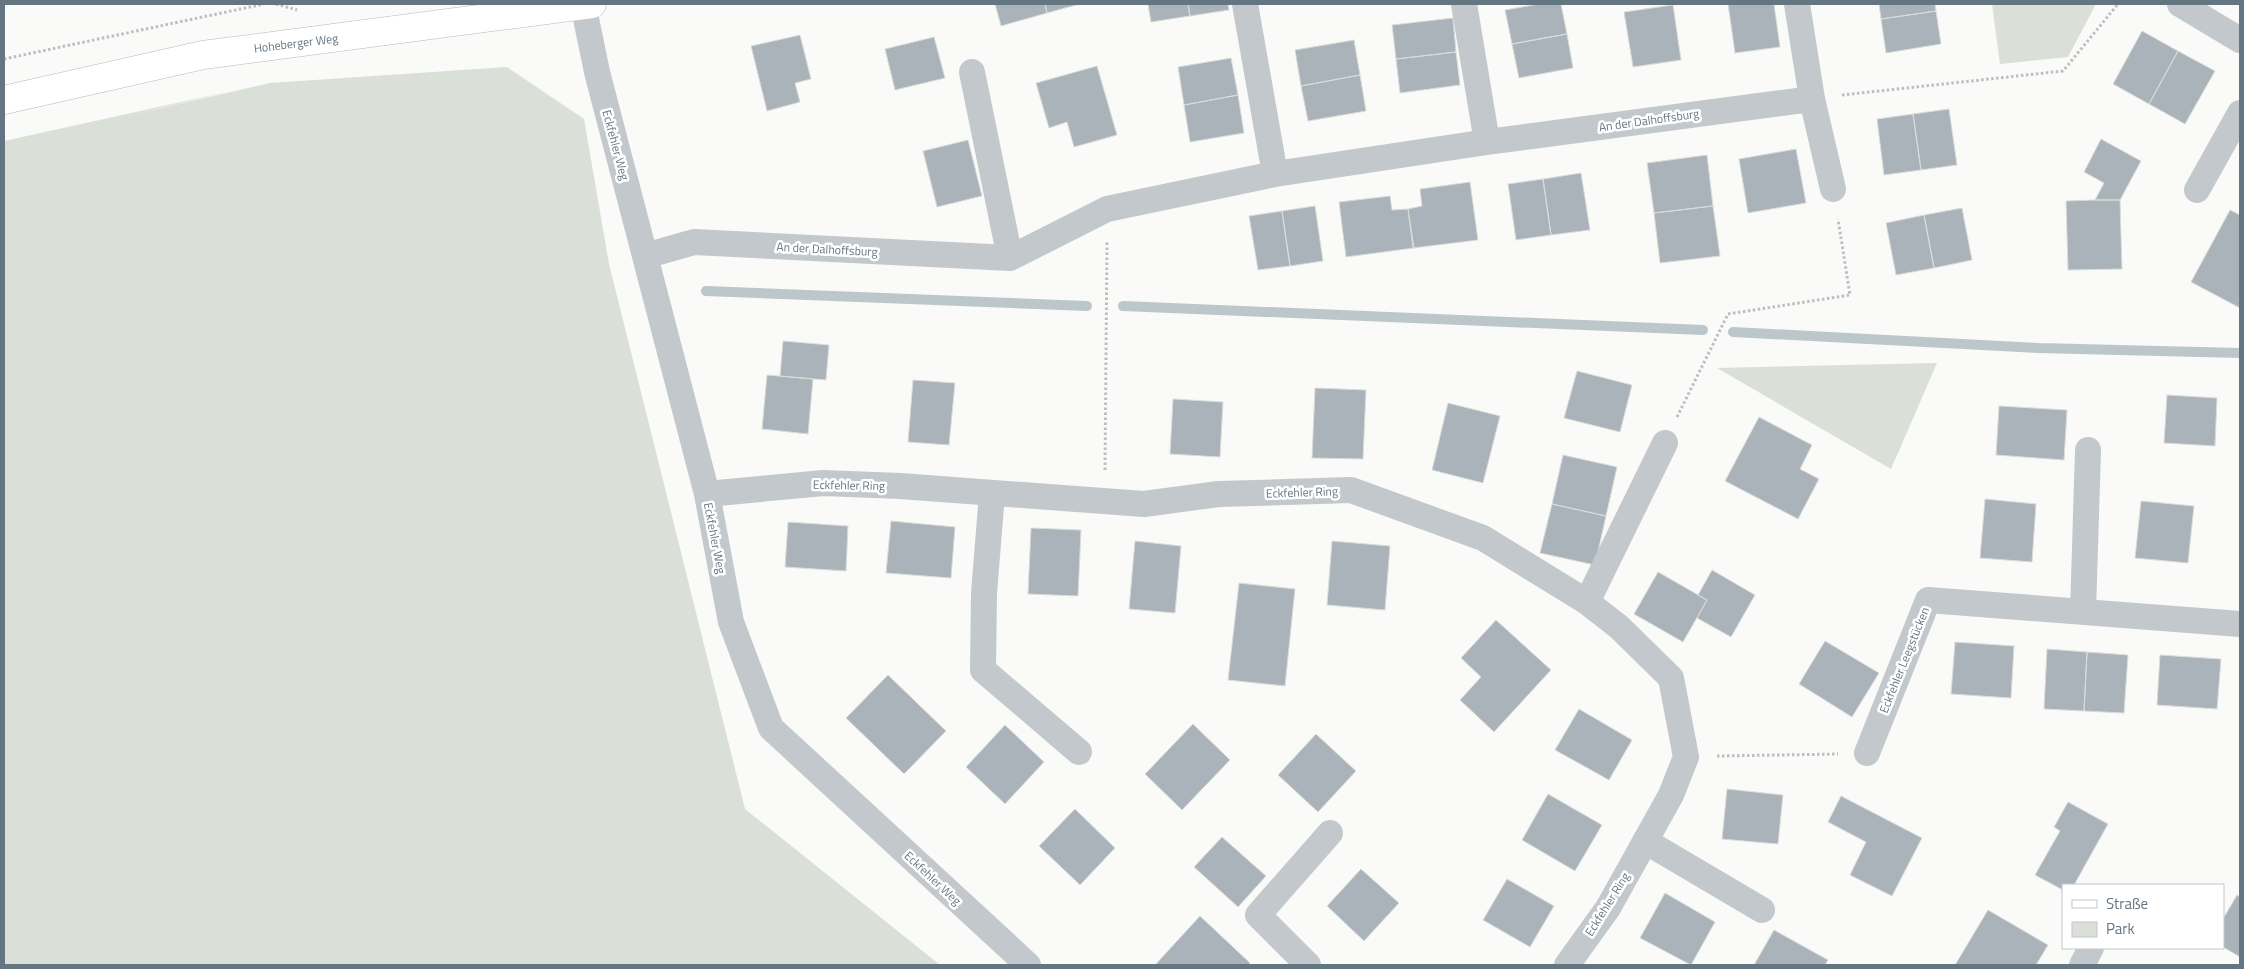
<svg xmlns="http://www.w3.org/2000/svg" width="2244" height="969" font-family="'Titillium Web',sans-serif">
	<style>
		.green { fill: #dadfd7 }
		.lines { fill: none; stroke-linecap: round; stroke-linejoin: round }
		.stream { stroke: #bbc7cb; stroke-width: 10 }
		.building { fill: #aab3b9; stroke: #dcdcda }
		.secondary-casing { stroke: #b3babf; stroke-width: 29 }
		.path { stroke: #bbbfc2; stroke-width: 3; stroke-dasharray: 2.5 2.5; stroke-linecap: butt }
		.street { stroke: #c3c8cc; stroke-width: 26 }
		.secondary { stroke: #fff; stroke-width: 28 }
		.labels { text-anchor: middle; dominant-baseline: central; stroke-width: 5; stroke-linejoin: round; paint-order: stroke }
		.street-label { font-size: 12px; fill: #657683; stroke: #fff }
	</style>
	<rect width="100%" height="100%" fill="#fafaf8"/>
	<path class="green" d="M1992,4H2096L2068,57L2000,64Z
		M507,67L584,119L609,264L745,809L940,965H4V141L236,90L118,118L270,83Z
		M1937,363L1891,469L1717,368Z"/>
	<g class="lines">
		<path class="stream" d="M706,291L1087,306
			M1123,306L1703,330
			M1733,332L2039,348L2240,353"/>
	</g>
	<path class="building" d="M995,4H1045L1047,13L1001,26Z
		M1045,4H1080L1047,13Z
		M1148,4H1188L1190,16L1151,22Z
		M1188,4H1228L1229,10L1190,16Z
		M1539,4H1561L1567,34L1512,44L1505,10Z
		M1728,4H1774L1780,47L1735,53Z
		M1879,4H1935L1936,11L1881,19Z
		M1673,5L1681,60L1633,67L1624,12Z
		M1936,11L1941,44L1886,53L1881,19Z
		M1453,18L1456,52L1396,59L1392,25Z
		M2142,31L2178,51L2149,104L2113,84Z
		M1567,34L1573,68L1519,78L1512,44Z
		M800,35L811,79L795,83L800,102L767,111L751,46Z
		M934,37L945,78L895,90L885,49Z
		M1354,40L1360,75L1301,86L1295,50Z
		M2178,51L2215,71L2185,124L2149,104Z
		M1456,52L1460,85L1400,93L1396,59Z
		M1231,58L1238,95L1184,105L1178,67Z
		M1097,66L1117,135L1074,147L1067,122L1049,128L1036,83Z
		M1360,75L1366,111L1308,121L1301,86Z
		M1238,95L1244,133L1190,142L1184,105Z
		M1949,109L1957,165L1921,170L1913,114Z
		M1913,114L1921,170L1884,175L1877,119Z
		M2101,139L2141,161L2120,200H2095L2104,183L2084,172Z
		M968,140L982,196L937,207L923,151Z
		M1796,149L1806,203L1748,213L1739,159Z
		M1707,155L1713,206L1654,213L1647,163Z
		M1581,173L1590,230L1551,235L1543,179Z
		M1543,179L1551,235L1516,240L1508,184Z
		M1470,182L1478,240L1413,248L1408,209L1422,206L1420,189Z
		M1390,196L1392,210L1408,209L1414,248L1346,257L1339,202Z
		M2095,200H2120L2122,269L2068,270L2066,201Z
		M1315,206L1323,261L1290,266L1282,211Z
		M1713,206L1720,256L1660,263L1654,213Z
		M1962,208L1972,260L1934,268L1924,215Z
		M2230,210L2240,215V308L2191,282Z
		M1282,211L1290,266L1258,270L1249,216Z
		M1924,215L1934,268L1896,275L1886,223Z
		M783,341L829,345L826,380L780,376Z
		M1577,371L1632,385L1620,432L1564,418Z
		M767,375L813,379L808,434L762,429Z
		M913,380L955,383L949,445L908,442Z
		M1315,388L1366,390L1363,459L1312,458Z
		M2167,395L2217,398L2215,446L2164,443Z
		M1173,399L1223,402L1220,457L1170,454Z
		M1448,403L1500,416L1483,483L1432,470Z
		M1999,406L2067,410L2064,460L1996,455Z
		M1759,417L1812,445L1800,469L1819,479L1798,519L1725,481Z
		M1563,455L1617,467L1606,516L1552,504Z
		M1985,499L2036,504L2032,562L1980,558Z
		M2141,501L2194,506L2188,563L2135,558Z
		M1552,504L1606,516L1595,565L1540,553Z
		M891,521L955,527L951,578L886,573Z
		M788,522L848,526L846,571L785,567Z
		M1031,528L1081,530L1078,596L1028,594Z
		M1135,541L1181,546L1175,613L1129,609Z
		M1332,541L1390,546L1385,610L1327,605Z
		M1712,570L1755,595L1731,637L1697,618L1707,600L1698,595Z
		M1658,572L1707,600L1683,642L1634,614Z
		M1239,583L1295,589L1285,686L1228,680Z
		M1496,620L1551,670L1494,732L1460,700L1481,677L1461,658Z
		M1825,641L1879,673L1852,717L1799,684Z
		M1955,642L2014,646L2011,698L1951,694Z
		M2047,649L2087,652L2084,711L2044,709Z
		M2087,652L2128,655L2124,713L2084,711Z
		M2160,655L2221,659L2217,709L2157,705Z
		M888,675L946,731L904,774L846,718Z
		M1579,709L1632,740L1609,780L1555,750Z
		M1193,724L1230,760L1182,810L1145,774Z
		M1005,725L1044,762L1005,804L966,767Z
		M1316,734L1356,771L1318,812L1278,775Z
		M1727,789L1783,795L1778,844L1722,839Z
		M1548,794L1602,825L1575,871L1522,840Z
		M1841,796L1922,838L1892,896L1850,875L1866,842L1828,822Z
		M2068,802L2108,824L2074,885H2063V890L2035,875L2060,831L2054,827Z
		M1075,809L1115,848L1080,885L1039,846Z
		M1222,837L1266,876L1238,907L1194,867Z
		M1361,869L1399,903L1364,941L1327,906Z
		M1507,879L1554,906L1530,947L1483,920Z
		M1665,893L1715,922L1691,965L1640,938Z
		M2237,895L2240,897V957L2223,947V919Z
		M1988,910L2048,945L2036,965H1955Z
		M1200,916L1250,963L1248,965H1155Z
		M1774,930L1828,960L1825,965H1754Z"/>
	<g class="lines">
		<defs>
			<path id="secondary" d="M4,100L203,55L592,4"/>
		</defs>
		<use href="#secondary" class="secondary-casing"/>
		<path class="path" d="M276,4L297,10
			M4,59L264,4
			M1842,95L2063,71L2118,4
			M1677,417L1728,314L1850,295L1838,219
			M1105,470L1107,242
			M1717,756L1838,754"/>
		<path class="street" d="M583,4L597,72L707,494L731,622L771,728L1028,965
			M1245,4L1275,174
			M1464,4L1487,142
			M1797,4L1812,99
			M2180,4L2240,40
			M972,72L1010,258
			M2197,190L2240,113
			M645,256L694,242L1010,258L1107,209L1275,174L1487,142L1812,99L1833,189
			M707,494L823,483L900,486L1144,504L1219,494L1351,490L1483,538L1587,602L1619,627L1671,678L1686,757L1671,795L1608,908L1567,965
			M992,494L984,593L983,670L1079,752
			M1587,602L1665,443
			M2083,612L2088,450
			M1867,753L1928,600L2240,624
			M1645,841L1762,910
			M1308,965L1258,915L1330,833
			M2082,965L2091,948"/>
		<use href="#secondary" class="secondary"/>
	</g>
	<g class="labels">
		<g class="street-label">
			<text transform="translate(296 43) rotate(-7)">Hoheberger Weg</text>
			<text transform="translate(1649 120) rotate(-8)">An der Dalhoffsburg</text>
			<text transform="translate(616 145) rotate(75)">Eckfehler Weg</text>
			<text transform="translate(827 249) rotate(3)">An der Dalhoffsburg</text>
			<text transform="translate(849 485) rotate(1)">Eckfehler Ring</text>
			<text transform="translate(1302 492) rotate(-2)">Eckfehler Ring</text>
			<text transform="translate(715 538) rotate(79)">Eckfehler Weg</text>
			<text transform="translate(1904 660) rotate(-68)">Eckfehler Leegstücken</text>
			<text transform="translate(933 878) rotate(43)">Eckfehler Weg</text>
			<text transform="translate(1607 904) rotate(-58)">Eckfehler Ring</text>
		</g>
	</g>
	<rect width="2244" height="969" fill="none" stroke="#657683" stroke-width="10"/>
	<rect x="2062" y="884" width="162" height="65" fill="#ffffff" stroke="#c1c8cd"/>
	<rect x="2072" y="900" width="25" height="8" fill="#ffffff" stroke="#c1c8cd"/>
	<text x="2106" y="909" font-size="15" fill="#657683">Straße</text>
	<rect x="2072" y="922" width="25" height="15" fill="#dadfd7" stroke="#c1c8cd"/>
	<text x="2106" y="934" font-size="15" fill="#657683">Park</text>
</svg>
